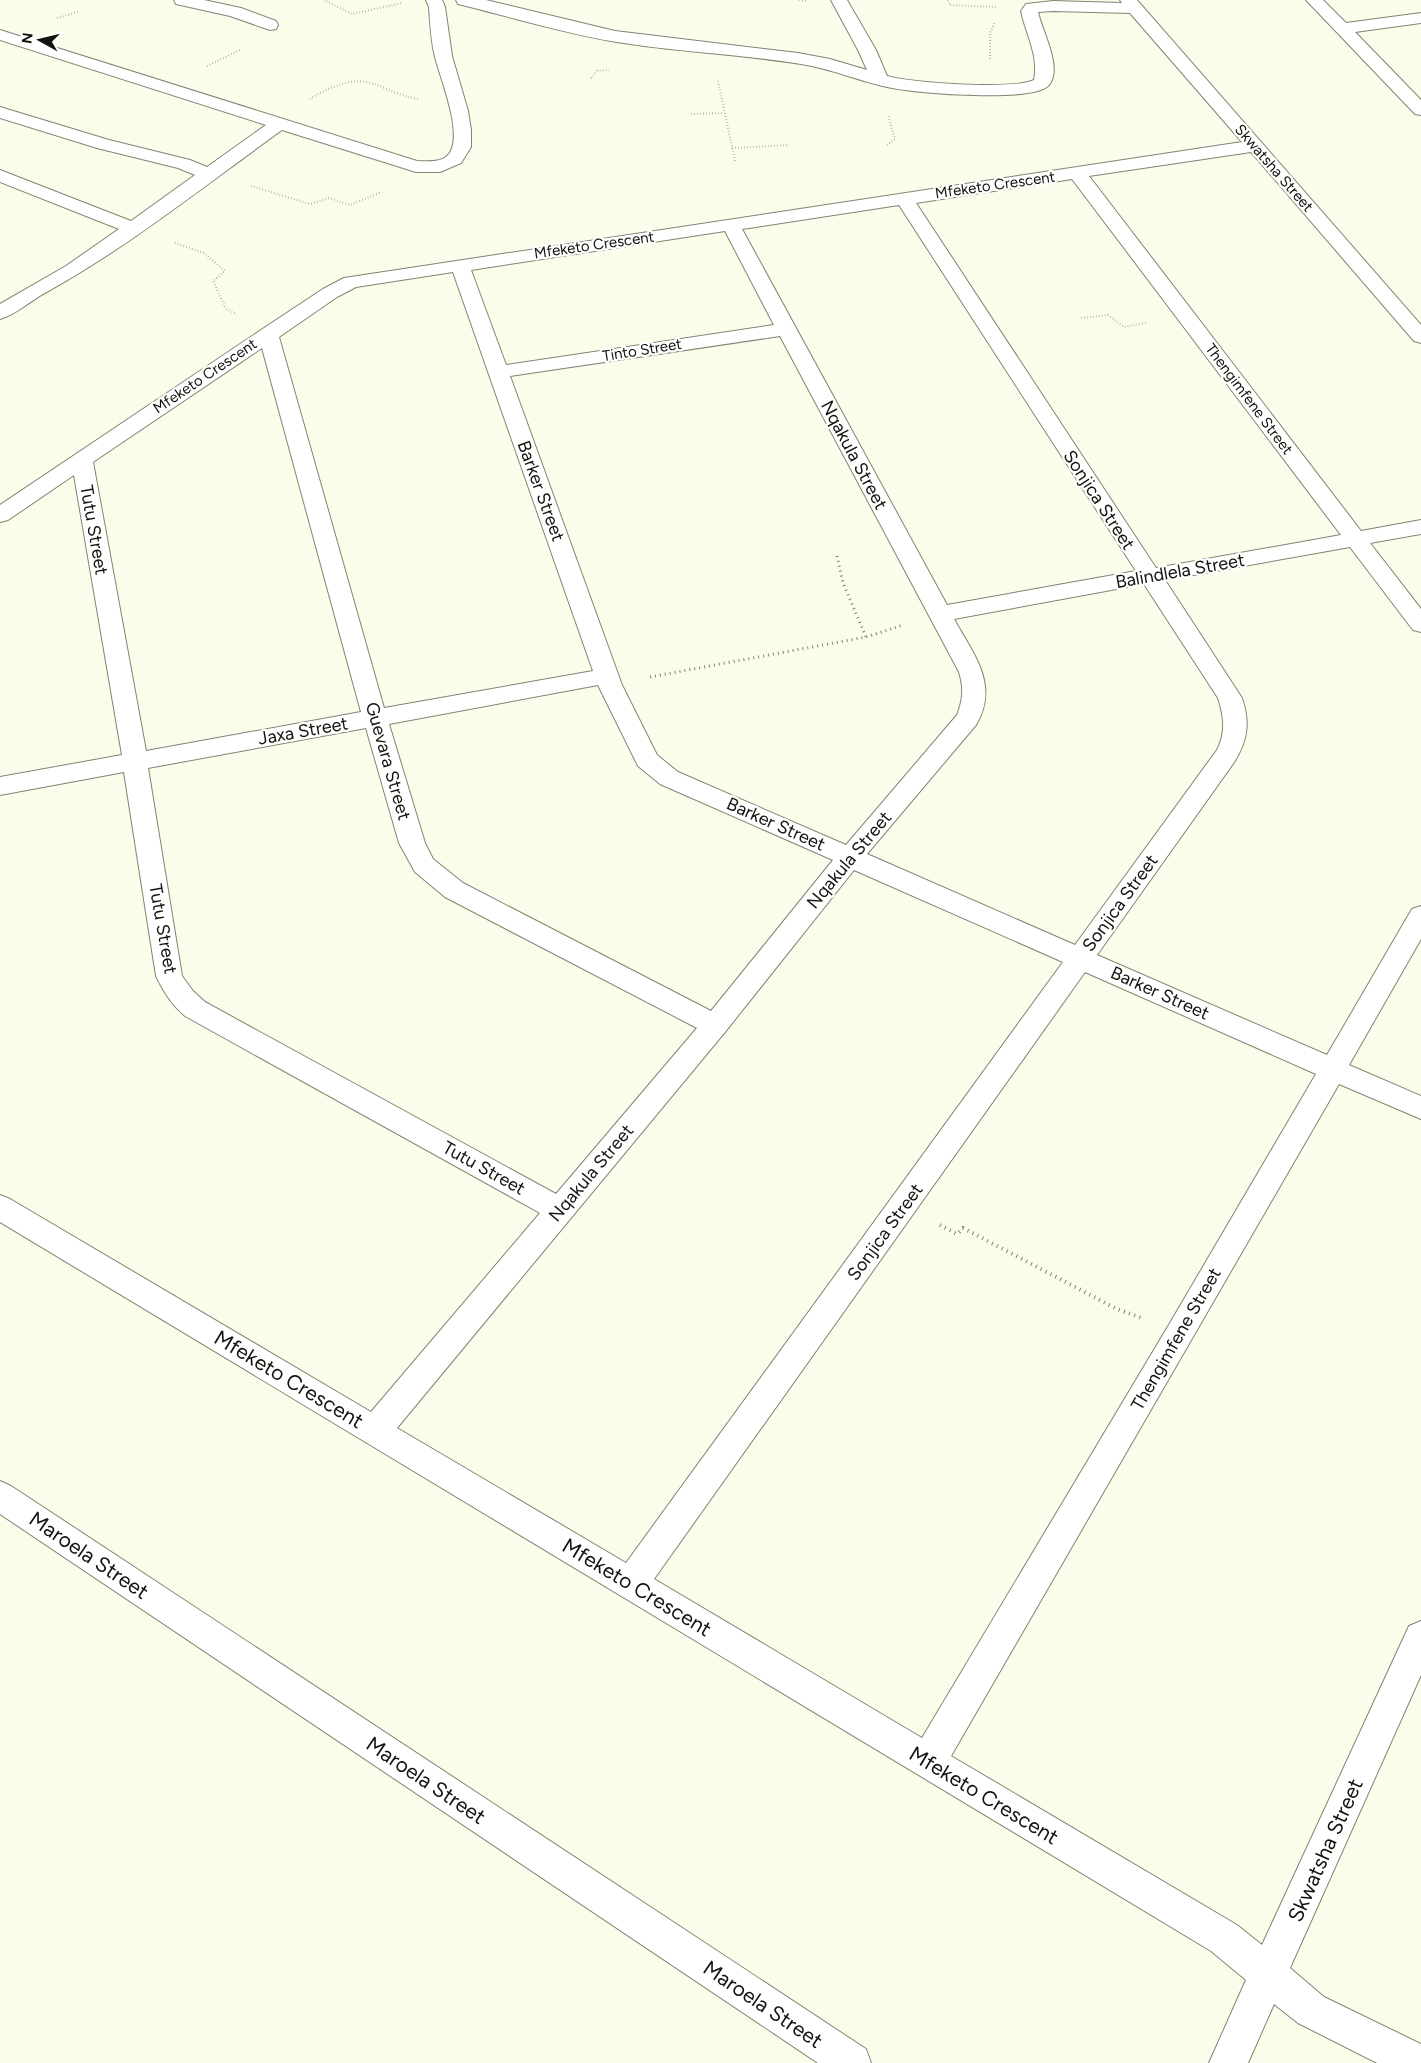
<svg xmlns="http://www.w3.org/2000/svg" width="1421" height="2063" font-family="Figtree,sans-serif">
	<style>
		.lines { fill: none; stroke-linecap: round; stroke-linejoin: round }
		.street-casing { stroke: #808573; stroke-width: 2 }
		.secondary-casing { stroke: #808573; stroke-width: 2 }
		.path-far2 { stroke: #808377; stroke-width: 2; stroke-dasharray: 0.5 2.5; stroke-linecap: butt }
		.path-far1 { stroke: #808377; stroke-width: 3; stroke-dasharray: 1 4; stroke-linecap: butt }
		.path { stroke: #808377; stroke-width: 4; stroke-dasharray: 1 4.5; stroke-linecap: butt }
		.street { fill: #fff; fill-rule: evenodd }
		.secondary { fill: #fff; fill-rule: evenodd }
		.labels { text-anchor: middle; dominant-baseline: central; stroke-width: 4.5; stroke-linejoin: round; paint-order: stroke }
		.far-street-label { font-size: 15px; fill: #12140e; stroke: #fff }
		.street-label { font-size: 18px; fill: #12140e; stroke: #fff }
		.near-street-label { font-size: 21px; fill: #12140e; stroke: #fff }
	</style>
	<rect width="100%" height="100%" fill="#f8feea"/>
	<g class="lines">
		<defs>
			<path id="street" d="M174,0H204L241,8L276,21L278,25L276,29L270,30L230,16L176,4Z
				M426,0H442L445,7L452,56L468,111L471,130V147L461,163L440,172H416L282,130C204,186 127,248 43,294C29,302 15,315 0,319V304L66,266L119,229L0,182V170L131,221L195,175L178,168L97,148L0,118V107L109,140L190,160L207,167L266,125L0,40V30L417,161C427,161 439,163 447,156C466,139 440,78 435,57C431,41 430,23 429,7Z
				M456,0H486L615,31L798,53L830,59L867,70L858,50L831,0H847L876,50L887,76C912,83 1013,90 1034,80C1039,55 1026,35 1021,11L1026,4L1053,1L1122,3L1120,0H1137L1421,325V343L1414,341L1251,152L1089,176L1361,531L1421,520V534L1370,543L1421,609V632L1413,630L1350,547L1165,580L1242,698C1250,722 1248,739 1235,761L1097,955L1327,1055L1412,909L1421,906V939L1349,1065L1421,1096V1119L1339,1084L951,1756L1237,1925L1262,1945L1409,1626L1421,1621V1675L1290,1968L1324,1997L1421,2044V2063H1377L1298,2023L1274,2004L1248,2063H1209L1246,1980L1211,1951L0,1222V1195L10,1199L371,1412L540,1213L185,1016C172,1005 163,991 156,976L124,772L0,795V777L122,755L74,475L8,520L0,522V505L261,330L323,289L344,278L1242,142L1130,13L1053,11L1038,12C1042,31 1063,68 1049,85C1035,103 916,93 892,88C861,82 833,69 801,64C740,54 678,52 617,42C563,33 511,17 458,4ZM1072,179L1341,535L1156,568L916,203ZM899,205L1136,571L947,605L742,229ZM725,231L774,325L506,365L471,270ZM453,272L593,671L384,708L279,337L337,297L356,287ZM780,336L959,672C964,688 963,700 957,715L846,845L678,772L657,755L622,685L510,376ZM262,348L361,712L146,751L93,462ZM1144,584L1218,698C1224,717 1226,732 1217,750L1075,945L867,854L976,725C1000,684 973,654 954,619ZM598,685L638,766L660,784L833,860L711,1011L463,883L433,859L425,843L389,724ZM366,728L399,843L415,872L445,897L697,1028L556,1194L205,1002L193,991L182,976L148,768ZM854,870L1063,962L626,1563L397,1428L725,1032ZM1085,972L1316,1074L1170,1323L922,1738L654,1579Z
				M1306,0H1323L1346,23L1421,13V23L1355,32L1421,100V115L1415,114Z"/>
			<path id="secondary" d="M0,1481L11,1486L866,2049L871,2063H818L0,1514Z"/>
		</defs>
		<use href="#street" class="street-casing"/>
		<use href="#secondary" class="secondary-casing"/>
		<path class="path-far2" d="M324,0L352,14L402,3
			M799,0L806,1
			M948,0L950,5L996,7
			M57,18L78,12
			M990,59V33L995,22
			M207,66L240,50
			M591,78L597,71L609,70
			M718,81L735,161
			M310,99C324,90 349,78 366,82C385,86 400,97 419,99
			M691,114L724,113
			M887,145L895,139L888,115
			M732,148L789,145
			M251,186L310,204L329,198L350,205L382,192
			M175,243L204,253L225,271L213,281L226,309L237,314
			M1081,318L1108,315L1124,327L1146,323"/>
		<path class="path-far1" d="M837,556L843,583L866,637
			M650,677L866,637L903,625"/>
		<path class="path" d="M940,1225L957,1234L963,1228L1117,1309L1142,1318"/>
		<use href="#street" class="street"/>
		<use href="#secondary" class="secondary"/>
	</g>
	<g class="labels">
		<g class="far-street-label">
			<text transform="translate(1274 168) rotate(49)">Skwatsha Street</text>
			<text transform="translate(995 185) rotate(-8)">Mfeketo Crescent</text>
			<text transform="translate(594 245) rotate(-8)">Mfeketo Crescent</text>
			<text transform="translate(642 350) rotate(-9)">Tinto Street</text>
			<text transform="translate(205 376) rotate(-34)">Mfeketo Crescent</text>
			<text transform="translate(1249 399) rotate(53)">Thengimfene Street</text>
		</g>
		<g class="street-label">
			<text transform="translate(854 455) rotate(62)">Nqakula Street</text>
			<text transform="translate(541 491) rotate(70)">Barker Street</text>
			<text transform="translate(1099 500) rotate(57)">Sonjica Street</text>
			<text transform="translate(94 530) rotate(80)">Tutu Street</text>
			<text transform="translate(1180 571) rotate(-10)">Balindlela Street</text>
			<text transform="translate(303 731) rotate(-10)">Jaxa Street</text>
			<text transform="translate(388 761) rotate(74)">Guevara Street</text>
			<text transform="translate(776 824) rotate(24)">Barker Street</text>
			<text transform="translate(849 860) rotate(-50)">Nqakula Street</text>
			<text transform="translate(1120 903) rotate(-54)">Sonjica Street</text>
			<text transform="translate(163 929) rotate(80)">Tutu Street</text>
			<text transform="translate(1160 993) rotate(24)">Barker Street</text>
			<text transform="translate(484 1168) rotate(29)">Tutu Street</text>
			<text transform="translate(591 1173) rotate(-50)">Nqakula Street</text>
			<text transform="translate(885 1232) rotate(-54)">Sonjica Street</text>
			<text transform="translate(1176 1339) rotate(-60)">Thengimfene Street</text>
		</g>
		<g class="near-street-label">
			<text transform="translate(289 1379) rotate(31)">Mfeketo Crescent</text>
			<text transform="translate(89 1555) rotate(34)">Maroela Street</text>
			<text transform="translate(637 1587) rotate(31)">Mfeketo Crescent</text>
			<text transform="translate(426 1780) rotate(34)">Maroela Street</text>
			<text transform="translate(984 1795) rotate(31)">Mfeketo Crescent</text>
			<text transform="translate(1325 1850) rotate(-66)">Skwatsha Street</text>
			<text transform="translate(763 2004) rotate(34)">Maroela Street</text>
		</g>
	</g>
	<g transform="translate(40 40) rotate(278)" stroke="#ffffff" stroke-width="4" paint-order="stroke">
	<path d="M0-4L9 19L0 12L-9 19Z" fill="#12140e"/>
	<text y="-8" font-size="14" font-weight="bold" text-anchor="middle" fill="#12140e">N</text>
	</g>
</svg>
